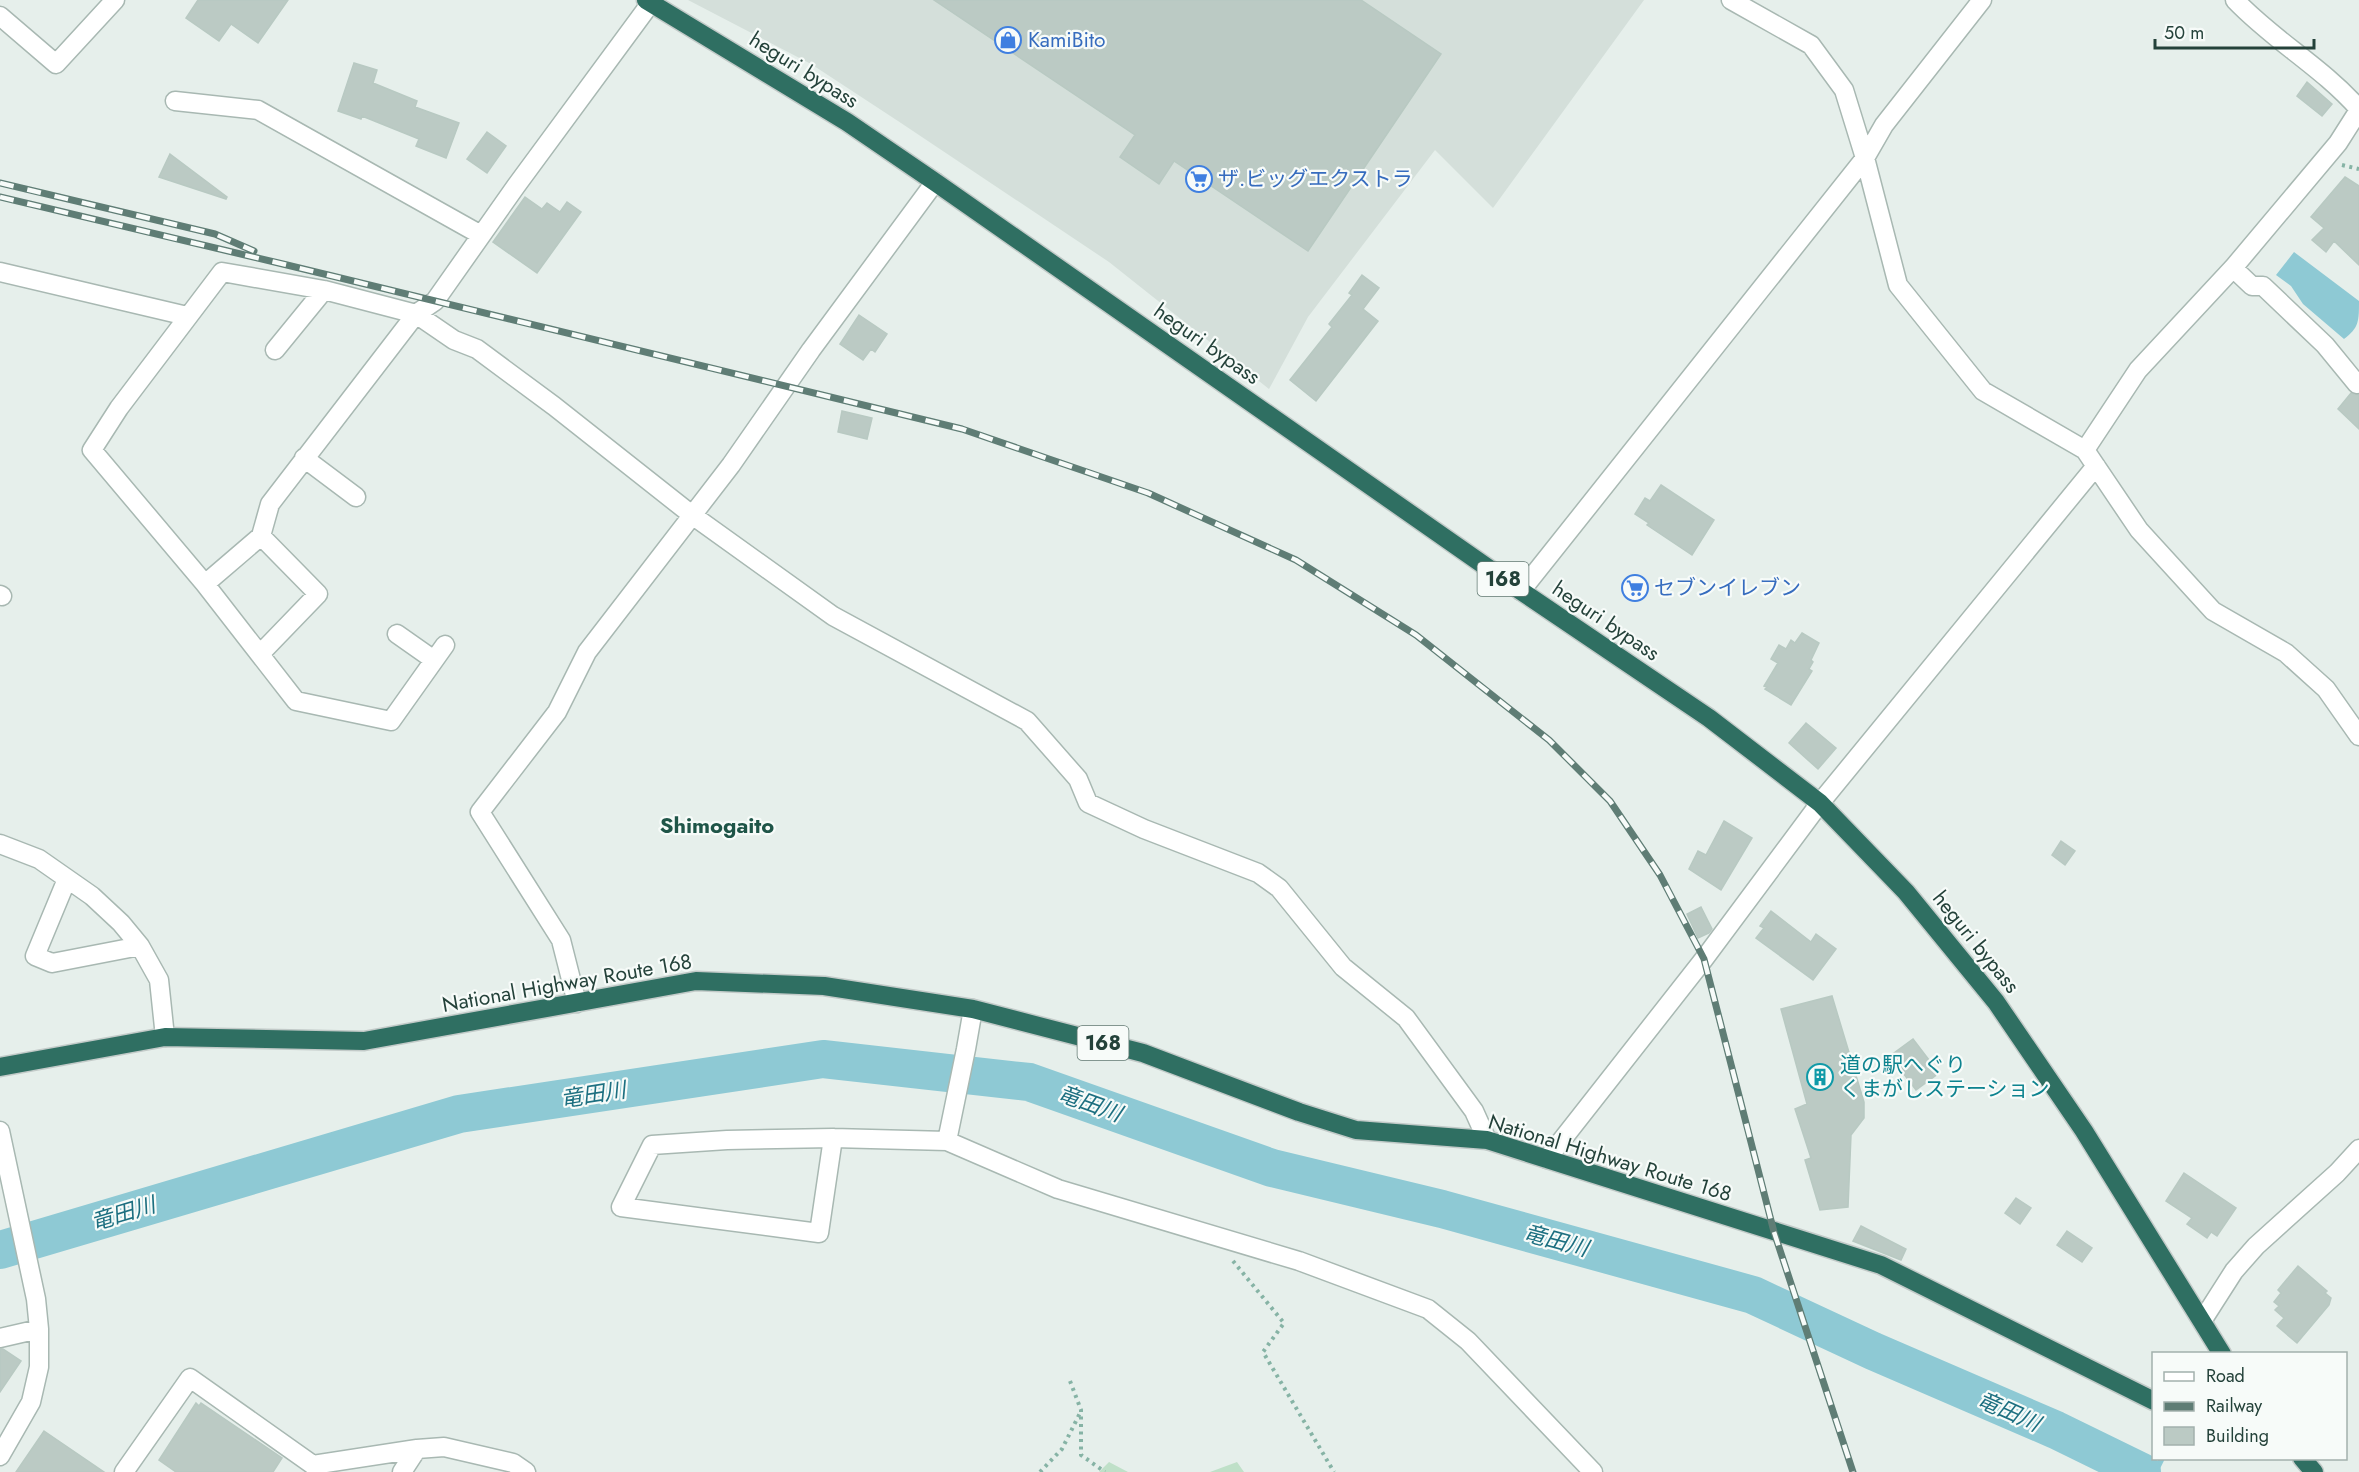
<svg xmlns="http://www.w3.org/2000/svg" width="2359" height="1472" font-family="Jost,'Noto Sans JP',sans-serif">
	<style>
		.built { fill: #d4dfda }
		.green { fill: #bfe0c8 }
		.water { fill: #8ec9d4 }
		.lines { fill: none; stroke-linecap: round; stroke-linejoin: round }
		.stream { stroke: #8ec9d4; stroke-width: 6 }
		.river { stroke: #8ec9d4; stroke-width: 38 }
		.building { fill: #bbcac4; stroke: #b8c9c2; stroke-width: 1.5 }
		.minor-casing { stroke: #a8b8b2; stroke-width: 21 }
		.highway-casing { stroke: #c2cac8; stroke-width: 21 }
		.path { stroke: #86b3a5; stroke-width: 4; stroke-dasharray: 3 4.5; stroke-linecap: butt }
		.minor { stroke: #fff; stroke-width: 18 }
		.highway { stroke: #2f6f62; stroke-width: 18 }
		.rail-casing { stroke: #5f7d75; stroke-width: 7 }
		.rail { stroke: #f7fbf9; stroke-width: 4.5; stroke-dasharray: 14; stroke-linecap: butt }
		.labels { text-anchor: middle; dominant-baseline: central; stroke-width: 4.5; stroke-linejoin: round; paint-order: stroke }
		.shield { fill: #f7fbf9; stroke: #637a73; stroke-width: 1.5 }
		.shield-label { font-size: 20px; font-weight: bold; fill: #24423a }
		.shop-label { font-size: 21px; fill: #366cbe; stroke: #f7fbf9; text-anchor: start }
		.street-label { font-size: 21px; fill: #24423a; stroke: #f7fbf9 }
		.culture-label { font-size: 21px; fill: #0d838f; stroke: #f7fbf9; text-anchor: start }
		.neighbourhood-label { font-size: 22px; font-weight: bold; fill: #1f5548; stroke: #f7fbf9 }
		.water-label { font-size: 22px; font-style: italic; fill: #1c6f80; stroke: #f7fbf9 }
	</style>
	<rect width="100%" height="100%" fill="#e6efeb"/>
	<path class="built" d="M688,0H1644L1493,208L1435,150L1308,317L1269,389L1109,262L901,123L811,64Z"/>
	<path class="green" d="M1109,1462L1128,1472H1099Z
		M1237,1462L1244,1472H1210Z"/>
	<path class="water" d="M2294,252L2359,301C2359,321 2359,328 2344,339L2303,304L2291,286L2276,275Z"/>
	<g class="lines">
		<path class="stream" d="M2155,1472L2162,1458"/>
		<path class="river" d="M0,1250L459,1114L823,1059L1029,1082L1272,1168L1442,1209L1753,1295L1873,1351L2056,1430L2142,1472"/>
	</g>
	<path class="building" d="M198,0H288L258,43L231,24L219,41L186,18Z
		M934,0H1361L1441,54L1308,251L1174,161L1159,184L1120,157L1135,135Z
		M354,63L377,70L373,83L417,101L415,107L459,123L446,158L416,146L419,139L362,116L361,119L338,111Z
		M2307,82L2332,104L2322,116L2297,96Z
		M487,132L506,146L487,173L467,159Z
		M170,154L227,197L226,199L159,177Z
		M2345,177L2359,186V265L2334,241L2326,252L2312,240L2324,228L2311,217Z
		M525,197L542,209L547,203L560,212L567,202L581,212L537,273L493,242Z
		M1362,275L1379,288L1363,309L1378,321L1316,401L1290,380L1332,327L1329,324L1352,295L1349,293Z
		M859,315L887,334L875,352L871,349L863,360L840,344Z
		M2351,393L2359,395V429L2338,409Z
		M842,411L872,418L867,439L838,432Z
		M1661,485L1714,520L1692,555L1647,525L1649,523L1635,514L1645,498L1650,501Z
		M1802,633L1819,643L1811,660L1813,662L1809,669L1812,671L1791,705L1765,689L1767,687L1764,686L1778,663L1771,659L1779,645L1786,649L1791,640L1795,643Z
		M1806,723L1836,748L1818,769L1789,743Z
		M1724,821L1752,838L1721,890L1689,869L1698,851L1706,855Z
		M2061,841L2075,851L2065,865L2052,855Z
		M1701,907L1712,929L1709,933L1698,938L1687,914Z
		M1771,911L1811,942L1816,934L1836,949L1813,980L1756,938L1764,928L1760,926Z
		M1832,996L1864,1102V1118L1851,1135L1848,1207L1820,1210L1805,1160L1811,1158L1795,1109L1807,1104L1781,1009Z
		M1913,1039L1939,1073L1916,1090L1890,1056Z
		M2184,1173L2236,1208L2217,1236L2211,1232L2207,1238L2187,1224L2192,1218L2166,1201Z
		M2016,1198L2031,1208L2020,1224L2005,1213Z
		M1861,1226L1906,1249L1901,1260L1853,1241Z
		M2067,1231L2092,1248L2082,1262L2057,1245Z
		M2298,1266L2327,1291L2325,1293L2331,1298L2329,1305L2297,1343L2277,1326L2284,1318L2275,1310L2279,1306L2274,1302L2281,1293L2278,1290Z
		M0,1349H3L21,1361L0,1392Z
		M196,1403L199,1406L201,1403L282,1458L273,1472H176L159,1460Z
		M44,1431L104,1472H16Z"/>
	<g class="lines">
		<defs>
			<path id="minor" d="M1731,0L1811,45L1844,90L1865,158L1898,285L1983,391L2085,450L2139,530L2213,611L2286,653L2326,689L2359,736
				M2235,0C2274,41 2322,67 2359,109
				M0,16L56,64L115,0
				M175,101L258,110L481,235
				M2233,268L2252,286H2263L2325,345L2357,384L2359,382
				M0,272L187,316
				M275,350L324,290
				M2085,450L2138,370L2233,268L2338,143L2359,110
				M304,458L356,497
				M261,536L318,594L261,653
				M205,584L261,536L270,504L416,314L435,301L516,186L653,0
				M1521,591L1865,158L1884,125L1982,0
				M0,595L2,596
				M397,634L434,660
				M445,645L391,721L296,701L205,584L92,450L119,408L222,272L324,290L416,314L454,340L477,349L554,406L692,515L833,616L1027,721L1078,779L1088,803L1144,829L1258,873L1279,888L1343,967L1406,1018L1474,1111L1487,1140
				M0,844L39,859L92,896L121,923L140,946L159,980L165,1037
				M67,879L35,956L52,963L140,946
				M577,1003L561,940L480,812L557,712L587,652L731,465L811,350L935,182
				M0,1131L36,1299L39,1329V1367L31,1402L0,1456
				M833,1138L819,1233L621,1207L652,1145L727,1140L833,1138L947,1141L1058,1189L1299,1261L1428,1309L1468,1341L1593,1472
				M947,1141L966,1049L973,1009
				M1547,1159L1704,959L1820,803L2096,466
				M2202,1321L2234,1271L2256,1246L2337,1173L2359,1149
				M0,1338L39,1329
				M124,1472L190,1378L313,1465L417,1449L444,1447L513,1463L526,1472
				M402,1472L417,1449"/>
			<path id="highway" d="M646,0L847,122L935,182L1521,591L1709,718L1820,803L1906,892L1996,1002L2084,1131L2222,1354
				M0,1067L165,1037L364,1041L696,981L824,986L973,1009L1143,1053L1299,1112L1356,1130L1487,1140L1881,1265L2154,1401
				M2302,1458L2314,1472"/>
		</defs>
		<use href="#minor" class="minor-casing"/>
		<use href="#highway" class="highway-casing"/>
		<path class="path" d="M2342,165L2359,169
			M1233,1261L1284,1323L1263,1352L1334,1472
			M1070,1381L1081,1410V1455L1105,1472
			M1040,1472L1062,1449L1080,1413"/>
		<use href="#minor" class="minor"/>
		<use href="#highway" class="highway"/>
		<defs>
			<path id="rail" d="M0,183L215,234L254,251
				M0,197L287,265L962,429L1148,493L1296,560L1416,635L1549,740L1610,801L1660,875L1704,959L1774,1232L1853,1472"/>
		</defs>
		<use href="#rail" class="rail-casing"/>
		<use href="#rail" class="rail"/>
	</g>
	<defs>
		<symbol id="shop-ring" viewBox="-11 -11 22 22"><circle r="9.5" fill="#f7fbf9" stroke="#3f7fe0" stroke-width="1.5"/><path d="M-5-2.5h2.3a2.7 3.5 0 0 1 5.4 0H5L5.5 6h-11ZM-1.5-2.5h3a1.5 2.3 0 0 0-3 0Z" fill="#3f7fe0"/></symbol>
		<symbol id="supermarket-ring" viewBox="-11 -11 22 22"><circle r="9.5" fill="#f7fbf9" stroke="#3f7fe0" stroke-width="1.5"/><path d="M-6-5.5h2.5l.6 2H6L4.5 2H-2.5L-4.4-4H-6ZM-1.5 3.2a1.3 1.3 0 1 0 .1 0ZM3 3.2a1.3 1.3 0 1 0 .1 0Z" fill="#3f7fe0"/></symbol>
		<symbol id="building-ring" viewBox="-11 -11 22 22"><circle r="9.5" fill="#f7fbf9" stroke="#0f9aa8" stroke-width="1.5"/><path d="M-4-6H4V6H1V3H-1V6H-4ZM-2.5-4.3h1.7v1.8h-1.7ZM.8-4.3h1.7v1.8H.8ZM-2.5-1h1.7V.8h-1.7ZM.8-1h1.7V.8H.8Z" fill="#0f9aa8"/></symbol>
	</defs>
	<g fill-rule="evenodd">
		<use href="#shop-ring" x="993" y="25" width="30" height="30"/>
		<use href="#supermarket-ring" x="1184" y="164" width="30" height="30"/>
		<use href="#supermarket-ring" x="1620" y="573" width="30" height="30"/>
		<use href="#building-ring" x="1805" y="1062" width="30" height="30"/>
	</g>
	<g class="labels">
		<g class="shield">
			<rect x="1477.5" y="562" width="51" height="34" rx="4.5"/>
			<rect x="1077.5" y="1026" width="51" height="34" rx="4.5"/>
		</g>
		<g class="shield-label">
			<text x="1503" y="579">168</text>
			<text x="1103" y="1043">168</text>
		</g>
		<g class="shop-label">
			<text x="1028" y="40">KamiBito</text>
			<text x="1218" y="179">ザ.ビッグエクストラ</text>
			<text x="1654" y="588">セブンイレブン</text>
		</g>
		<g class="street-label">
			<text transform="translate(804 70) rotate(32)">heguri bypass</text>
			<text transform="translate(1207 344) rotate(35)">heguri bypass</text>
			<text transform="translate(1606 621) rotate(34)">heguri bypass</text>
			<text transform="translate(1976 942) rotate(51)">heguri bypass</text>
			<text transform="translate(567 983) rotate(-10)">National Highway Route 168</text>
			<text transform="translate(1610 1158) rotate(17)">National Highway Route 168</text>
		</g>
		<g class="culture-label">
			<text x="1840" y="1065">道の駅へぐり<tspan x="1840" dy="24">くまがしステーション</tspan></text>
		</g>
		<g class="neighbourhood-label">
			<text x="717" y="825">Shimogaito</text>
		</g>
		<g class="water-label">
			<text transform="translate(593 1094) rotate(-9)">竜田川</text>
			<text transform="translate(1090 1103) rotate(20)">竜田川</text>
			<text transform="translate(123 1213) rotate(-17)">竜田川</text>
			<text transform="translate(1556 1240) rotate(15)">竜田川</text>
			<text transform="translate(2009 1411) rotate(24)">竜田川</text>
		</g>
	</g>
	<rect x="2152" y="1352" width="195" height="108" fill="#f7fbf9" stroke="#a3b1ad" stroke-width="1.5"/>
	<rect x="2164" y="1372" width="30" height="9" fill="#ffffff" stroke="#a3b1ad" stroke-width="1.5"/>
	<text x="2206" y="1382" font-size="18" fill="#24423a">Road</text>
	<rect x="2164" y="1402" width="30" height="9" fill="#5f7d75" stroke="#a3b1ad" stroke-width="1.5"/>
	<text x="2206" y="1412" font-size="18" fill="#24423a">Railway</text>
	<rect x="2164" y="1427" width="30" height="18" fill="#bbcac4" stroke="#a3b1ad" stroke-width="1.5"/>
	<text x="2206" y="1442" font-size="18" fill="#24423a">Building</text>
	<path d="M2155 39v9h159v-9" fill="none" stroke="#24423a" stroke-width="3"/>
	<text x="2164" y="39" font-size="18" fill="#24423a" stroke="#f7fbf9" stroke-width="4.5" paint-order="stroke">50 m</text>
</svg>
